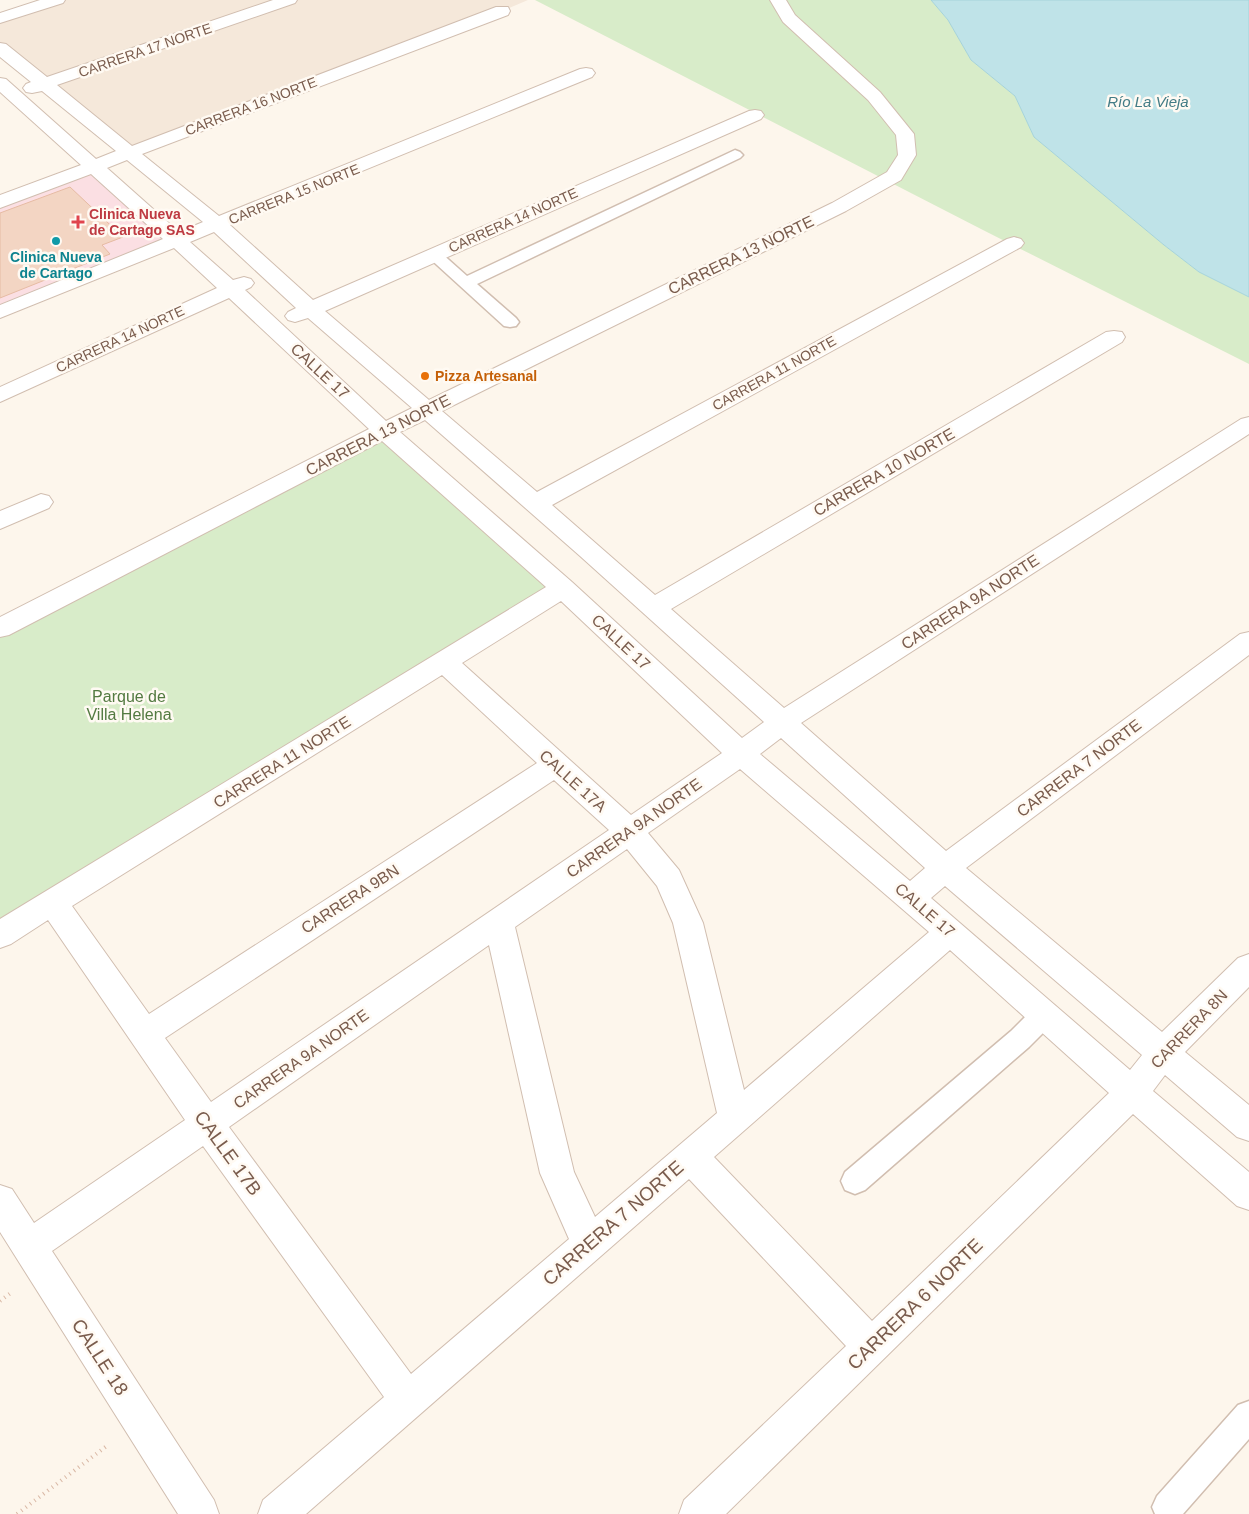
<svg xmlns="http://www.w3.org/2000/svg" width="1249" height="1514" font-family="Arial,sans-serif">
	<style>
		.residential { fill: #f5e8da }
		.medical { fill: #fbdfe3 }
		.green { fill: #d8ecc9 }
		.water { fill: #bfe3e8; stroke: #a5d3da }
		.building { fill: #f3d5c3; stroke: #e6bba3 }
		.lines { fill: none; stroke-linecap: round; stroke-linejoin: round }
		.lane-casing { stroke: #d1beb0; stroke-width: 3 }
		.street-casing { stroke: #d1beb0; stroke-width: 2 }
		.path { stroke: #d9b8a5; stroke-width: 4; stroke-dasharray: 1 4.5; stroke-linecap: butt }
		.lane { fill: #fff; fill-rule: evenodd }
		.street { fill: #fff; fill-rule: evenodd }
		.health-dot { fill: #e0444e; stroke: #fffaf3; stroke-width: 2 }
		.culture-dot { fill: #0f9aa8; stroke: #fffaf3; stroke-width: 2 }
		.food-dot { fill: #e8710a; stroke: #fffaf3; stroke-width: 2 }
		.labels { text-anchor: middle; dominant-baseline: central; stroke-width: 5; stroke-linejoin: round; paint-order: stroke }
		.far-street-label { font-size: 14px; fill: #7a5c4d; stroke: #fffaf3 }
		.far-health-label { font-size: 14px; font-weight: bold; fill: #be3a42; stroke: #fffaf3; text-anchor: start }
		.far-culture-label { font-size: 14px; font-weight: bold; fill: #0d838f; stroke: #fffaf3 }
		.far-food-label { font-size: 14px; font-weight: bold; fill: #c56008; stroke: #fffaf3; text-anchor: start }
		.far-water-label { font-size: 15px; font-style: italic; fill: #437c86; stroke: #fffaf3 }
		.street-label { font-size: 16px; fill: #7a5c4d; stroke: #fffaf3 }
		.park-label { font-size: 16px; fill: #537a41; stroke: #fffaf3 }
		.near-street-label { font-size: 19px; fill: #7a5c4d; stroke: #fffaf3 }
	</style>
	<rect width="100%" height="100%" fill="#fdf6ec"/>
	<path class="residential" d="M57,0H528L502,11L130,152L0,48V18Z"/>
	<path class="medical" d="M94,167L177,241L0,312V202Z"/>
	<path class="green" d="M535,0H931L948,20L971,60L1015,96L1034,137L1164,245L1199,272L1249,297V364L981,229Z
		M384,431L563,588L0,935V628Z"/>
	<path class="water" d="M931,0H1249V297L1199,272L1164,245L1034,137L1015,96L971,60L948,20Z"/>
	<path class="building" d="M70,187L123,237L102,245L110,254L0,298V213Z"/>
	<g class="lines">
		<defs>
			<path id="lane" d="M735,150L740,152L743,155L740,158L477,284L516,318L519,322L516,326L510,327L504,326L426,255L428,252H440L467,276Z
				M1045,1003L1054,1006L1058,1014L1054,1022L1029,1047L865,1190L855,1194L845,1190L841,1181L845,1172L1011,1031L1036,1006Z
				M1249,1401V1439L1183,1514H1155L1152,1507L1157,1496L1238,1405Z"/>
			<path id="street" d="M40,0H65L63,3L0,23V13Z
				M273,0H297L295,3L57,85L132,146L496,7H508L510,11L508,15L142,154L219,216L580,69L586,68L592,69L595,73L592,77L230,225L313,300L749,111L755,110L761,111L764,115L761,119L325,311L429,400L832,203L887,172L898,155L896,135L868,100L783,22L770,0H786L795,15L880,92L914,134L916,155L901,180L846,211L442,411L537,492L1007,239L1014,237L1021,239L1024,243L1021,247L552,505L655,595L1106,332L1114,331L1122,332L1125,337L1122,342L671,609L784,708L1241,419L1249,417V434L801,723L946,851L1240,634L1249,632V655L966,868L1162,1032L1238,958L1249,954V987L1185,1052L1249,1105V1141L1237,1137L1165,1075L1153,1091L1249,1172V1210L1237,1206L1133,1114L726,1514H679L684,1500L846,1346L689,1179L306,1514H258L263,1500L384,1397L203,1146L52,1251L214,1500L219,1514H178L0,1232V1185L12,1189L34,1223L185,1120L48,920L11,944L0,948V919L546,587L382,441L9,635L0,637V617L369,429L229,298L0,402V387L217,288L174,248L0,318V305L163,239L91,174L0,208V195L81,165L0,92V78L6,79L96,159L116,151L42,91L32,93L26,92L23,88L26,84L31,82L0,57V43L6,44L47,77ZM127,160L203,222L179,232L107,168ZM214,232L296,308L288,312L285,316L288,320L295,322L308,318L412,408L386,421L245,290L251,287L254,283L251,279L244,277L233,280L190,242ZM425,420L580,556L764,722L742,738L572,582L400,432ZM561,601L722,753L631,815L462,663ZM442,675L537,763L149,1014L72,906ZM781,738L925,868L910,881L760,754ZM740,769L929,932L744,1090L703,923L679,870L648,833ZM554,780L609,830L211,1102L165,1038ZM627,849L657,886L673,923L717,1113L595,1217L574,1172L515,927ZM945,886L1142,1055L1130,1070L931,898ZM489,945L540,1173L569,1239L411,1374L229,1127ZM950,950L1109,1093L872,1321L714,1157Z
				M41,494L49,496L53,502L49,508L0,529V511Z"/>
		</defs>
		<use href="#lane" class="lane-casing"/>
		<use href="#street" class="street-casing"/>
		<path class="path" d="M0,1301L12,1292
			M17,1514L108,1445"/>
		<use href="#lane" class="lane"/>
		<use href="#street" class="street"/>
	</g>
	<path class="health-dot" d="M75.5 214.5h5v5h5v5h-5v5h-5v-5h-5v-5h5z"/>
	<circle class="culture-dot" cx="56" cy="241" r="5"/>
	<circle class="food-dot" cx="425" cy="376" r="5"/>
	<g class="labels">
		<g class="far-street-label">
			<text transform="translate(145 50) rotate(-19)">CARRERA 17 NORTE</text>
			<text transform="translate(251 106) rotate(-21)">CARRERA 16 NORTE</text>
			<text transform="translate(294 194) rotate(-22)">CARRERA 15 NORTE</text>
			<text transform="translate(513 220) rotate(-24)">CARRERA 14 NORTE</text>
			<text transform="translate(120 339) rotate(-25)">CARRERA 14 NORTE</text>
			<text transform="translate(774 373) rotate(-29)">CARRERA 11 NORTE</text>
		</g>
		<g class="far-health-label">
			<text x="89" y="214">Clinica Nueva<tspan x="89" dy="16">de Cartago SAS</tspan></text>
		</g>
		<g class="far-culture-label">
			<text x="56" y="257">Clinica Nueva<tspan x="56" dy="16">de Cartago</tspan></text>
		</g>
		<g class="far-food-label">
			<text x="435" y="376">Pizza Artesanal</text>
		</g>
		<g class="far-water-label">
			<text x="1148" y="101">Río La Vieja</text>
		</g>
		<g class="street-label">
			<text transform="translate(741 255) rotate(-26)">CARRERA 13 NORTE</text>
			<text transform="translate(320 371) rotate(43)">CALLE 17</text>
			<text transform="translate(378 435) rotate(-27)">CARRERA 13 NORTE</text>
			<text transform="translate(884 472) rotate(-30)">CARRERA 10 NORTE</text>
			<text transform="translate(970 602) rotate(-33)">CARRERA 9A NORTE</text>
			<text transform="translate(621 642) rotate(43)">CALLE 17</text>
			<text transform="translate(282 762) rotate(-32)">CARRERA 11 NORTE</text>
			<text transform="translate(1079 768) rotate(-37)">CARRERA 7 NORTE</text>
			<text transform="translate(573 781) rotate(42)">CALLE 17A</text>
			<text transform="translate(634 828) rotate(-35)">CARRERA 9A NORTE</text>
			<text transform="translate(350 899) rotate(-33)">CARRERA 9BN</text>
			<text transform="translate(925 910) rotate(41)">CALLE 17</text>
			<text transform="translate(1189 1029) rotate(-46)">CARRERA 8N</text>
			<text transform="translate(301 1059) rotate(-35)">CARRERA 9A NORTE</text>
		</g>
		<g class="park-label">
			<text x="129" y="696">Parque de<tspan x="129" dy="18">Villa Helena</tspan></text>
		</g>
		<g class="near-street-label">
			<text transform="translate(228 1153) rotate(54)">CALLE 17B</text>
			<text transform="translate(613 1223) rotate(-41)">CARRERA 7 NORTE</text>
			<text transform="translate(915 1304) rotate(-44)">CARRERA 6 NORTE</text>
			<text transform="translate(100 1357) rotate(57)">CALLE 18</text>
		</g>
	</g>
</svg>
